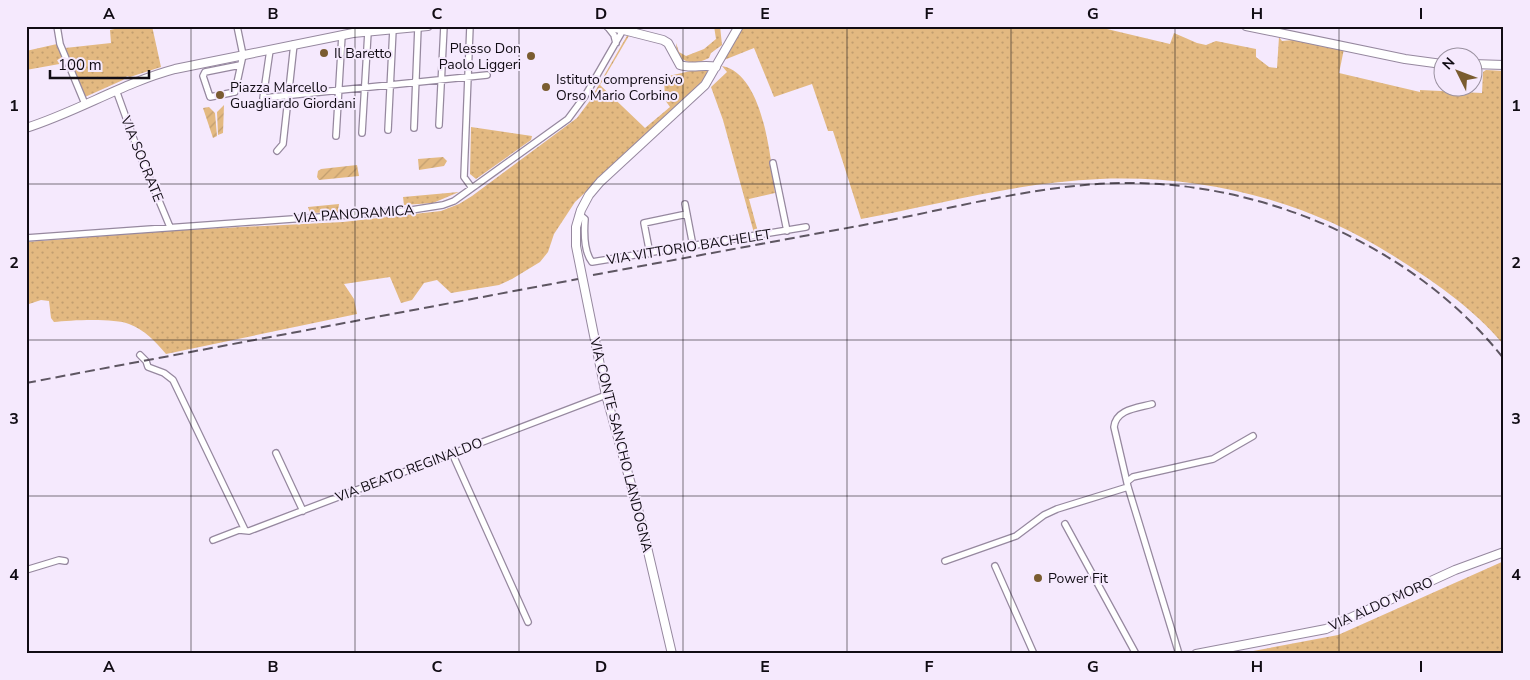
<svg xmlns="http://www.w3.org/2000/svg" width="1530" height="680" font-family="'Nunito Sans',sans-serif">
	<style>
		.grass { fill: url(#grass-dots) }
		.garden { fill: url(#garden-furrows) }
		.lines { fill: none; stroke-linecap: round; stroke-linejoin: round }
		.minor-casing { stroke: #96889f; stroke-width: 8 }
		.secondary-casing { stroke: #96889f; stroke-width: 10 }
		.minor { stroke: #fff; stroke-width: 5.5 }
		.secondary { stroke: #fff; stroke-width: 8 }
		.rail { stroke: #5e5662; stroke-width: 2; stroke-dasharray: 10 5; stroke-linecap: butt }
		.grid { fill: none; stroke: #110c14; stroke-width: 1; stroke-opacity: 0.55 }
		.poi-dot { fill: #7a5c30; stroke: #f5e9fd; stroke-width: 2 }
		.labels { text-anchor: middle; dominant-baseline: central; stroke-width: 4; stroke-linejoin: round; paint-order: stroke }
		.poi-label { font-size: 14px; fill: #110c14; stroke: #f5e9fd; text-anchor: start }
		.street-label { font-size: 14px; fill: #110c14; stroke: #f5e9fd }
		.neatline { fill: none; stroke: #110c14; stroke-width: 2 }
		.grid-label { font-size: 16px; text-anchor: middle; font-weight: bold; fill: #110c14 }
	</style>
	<defs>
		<pattern id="grass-dots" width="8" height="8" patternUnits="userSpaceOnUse" patternTransform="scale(1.25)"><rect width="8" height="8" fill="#e3b981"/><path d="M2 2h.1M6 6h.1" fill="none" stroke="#c29e6f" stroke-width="1.8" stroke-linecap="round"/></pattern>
		<pattern id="garden-furrows" width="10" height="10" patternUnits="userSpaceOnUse" patternTransform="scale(1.25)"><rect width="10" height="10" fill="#e3b981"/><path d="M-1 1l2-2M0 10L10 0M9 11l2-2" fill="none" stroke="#c29e6f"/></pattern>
	</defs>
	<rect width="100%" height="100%" fill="#f5e9fd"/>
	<path class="grass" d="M129,26H152L161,67L130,77L127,76L123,80L85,97L74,72L77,66L75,63H70L65,48L111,43L110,30Z
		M714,26H720L722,45L711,53L709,58C694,66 676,64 676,43L679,52L686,56L704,49L716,39Z
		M743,26H1107V29L1170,44L1174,33L1197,43L1206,45L1216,41L1256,49V57L1269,67L1277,68L1279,37L1282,41L1293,40L1344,49L1339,73L1420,92V90L1482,93L1483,72L1486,70L1504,71V345C1473,308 1432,280 1392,255C1305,200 1204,175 1100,179C1020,182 940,204 861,219L833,131H828L812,84L774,97L754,48L724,60Z
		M628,34H630L600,85L645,128L670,107L665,100L664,77L704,68L708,70L706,76L695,90L575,202L554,234L548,252L540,262L512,279L499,285L451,293L437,280L424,283L412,300L401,303L390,277L344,284L354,299L357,314L166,354C155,341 145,330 129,324C115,318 71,320 54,322L51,318L49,301L41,300L26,305V242L183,230L343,222L441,211L459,204L472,196L577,118L589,102Z
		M57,44L65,63L26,70V51Z
		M722,66C764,74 771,160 775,193L749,199L758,232L754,233L723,120L711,87L727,72Z
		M471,127L532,136L531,140L476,179L470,174Z
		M459,192L433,203L404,205L403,197Z
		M339,204L338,212L310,213L308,207Z
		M1504,561V654H1237L1338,635Z"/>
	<path class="garden" d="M224,105L223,133L218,135L217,112Z
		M209,107L215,113L217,136L213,138L203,108Z
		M443,157L447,161L444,166L419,170L418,159Z
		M357,165L359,176L319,180L317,177L318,171L321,169Z"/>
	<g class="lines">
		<defs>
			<path id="minor" d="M57,26L60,44L85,104
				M237,26L243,55L235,92L210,97L203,76L205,72L240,65
				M470,26L464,177L472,188
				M607,26L614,35L616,43
				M270,50L263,98L487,75
				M116,90L137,148L170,227
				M439,125L444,26
				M414,128L418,27
				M388,130L393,29
				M362,133L368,32
				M336,136L342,35
				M277,151L283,144L294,44
				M773,163L787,231
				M685,204L693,246
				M579,214L585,219C584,232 584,252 592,262L806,227
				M26,238L405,211L443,205L454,201L568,119L585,96L623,30
				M650,254L644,223L687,214
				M140,355L146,361L148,367L164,373L173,380L245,530
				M1152,404C1138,408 1116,409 1114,427L1128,487L1179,654
				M276,453L303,511
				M452,453L528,622
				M1128,481L1133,477L1213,459L1253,436
				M1065,524L1136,654
				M213,540L239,530L249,531L606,395
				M945,561L1016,536L1044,515L1057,509L1128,487
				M995,566L1034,654
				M26,570L59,560L65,561"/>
			<path id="secondary" d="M608,26L663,40L668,43L680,65C691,69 704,64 716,67
				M1246,26L1405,59L1442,64
				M1472,64L1504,65
				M26,128C77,112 123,83 175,69L353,33L428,26
				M672,654L639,513L606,395L576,246V227L581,210L589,195L600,182L705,85L739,26
				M1196,654L1326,629L1455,570L1504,552"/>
		</defs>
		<use href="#minor" class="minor-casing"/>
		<use href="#secondary" class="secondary-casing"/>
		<use href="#minor" class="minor"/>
		<use href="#secondary" class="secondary"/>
		<path class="rail" d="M593,275C690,257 788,239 885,221C962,206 1049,183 1126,183C1266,182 1417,248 1504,359
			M26,383L578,279"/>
	</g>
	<path class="grid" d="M191,26V654M355,26V654M519,26V654M683,26V654M847,26V654M1011,26V654M1175,26V654M1339,26V654M26,184H1504M26,340H1504M26,496H1504"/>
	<g class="poi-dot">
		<circle cx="324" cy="53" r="5"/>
		<circle cx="531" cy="56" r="5"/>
		<circle cx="546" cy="87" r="5"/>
		<circle cx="220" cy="95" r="5"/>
		<circle cx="1038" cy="578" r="5"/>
	</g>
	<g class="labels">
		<g class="poi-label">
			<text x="521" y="48" text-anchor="end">Plesso Don<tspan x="521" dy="16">Paolo Liggeri</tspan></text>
			<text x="334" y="53">Il Baretto</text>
			<text x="556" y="79">Istituto comprensivo<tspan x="556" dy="16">Orso Mario Corbino</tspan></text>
			<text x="230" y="87">Piazza Marcello<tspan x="230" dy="16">Guagliardo Giordani</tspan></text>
			<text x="1048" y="578">Power Fit</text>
		</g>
		<g class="street-label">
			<text transform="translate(142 159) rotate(68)">VIA SOCRATE</text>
			<text transform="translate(354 214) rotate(-4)">VIA PANORAMICA</text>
			<text transform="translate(689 247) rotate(-9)">VIA VITTORIO BACHELET</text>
			<text transform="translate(621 445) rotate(76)">VIA CONTE SANCHO LANDOGNA</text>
			<text transform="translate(409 470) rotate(-21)">VIA BEATO REGINALDO</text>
			<text transform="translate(1381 604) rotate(-24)">VIA ALDO MORO</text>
		</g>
	</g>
	<rect width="1530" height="680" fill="none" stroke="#f5e9fd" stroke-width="55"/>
	<g transform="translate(1458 72) rotate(312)"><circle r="24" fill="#f5e9fd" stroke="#9a91a0"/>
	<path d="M0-4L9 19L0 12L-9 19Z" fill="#7a5c30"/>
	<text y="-8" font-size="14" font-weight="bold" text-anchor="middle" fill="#110c14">N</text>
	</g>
	<path d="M50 70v8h99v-8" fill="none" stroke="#110c14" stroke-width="2.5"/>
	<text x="58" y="70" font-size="15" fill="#110c14" stroke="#f5e9fd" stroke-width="4" paint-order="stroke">100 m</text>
	<rect x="28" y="28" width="1474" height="624" class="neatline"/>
	<g class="grid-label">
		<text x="109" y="19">A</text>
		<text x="273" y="19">B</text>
		<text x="437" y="19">C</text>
		<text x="601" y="19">D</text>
		<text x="765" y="19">E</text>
		<text x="929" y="19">F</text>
		<text x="1093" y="19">G</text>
		<text x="1257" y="19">H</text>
		<text x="1421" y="19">I</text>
		<text x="14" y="111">1</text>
		<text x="1516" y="111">1</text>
		<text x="14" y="268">2</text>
		<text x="1516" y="268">2</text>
		<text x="14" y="424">3</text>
		<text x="1516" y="424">3</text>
		<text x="14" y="580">4</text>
		<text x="1516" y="580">4</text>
		<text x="109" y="672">A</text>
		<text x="273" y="672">B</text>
		<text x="437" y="672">C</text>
		<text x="601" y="672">D</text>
		<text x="765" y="672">E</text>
		<text x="929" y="672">F</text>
		<text x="1093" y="672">G</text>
		<text x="1257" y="672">H</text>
		<text x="1421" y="672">I</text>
	</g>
</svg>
